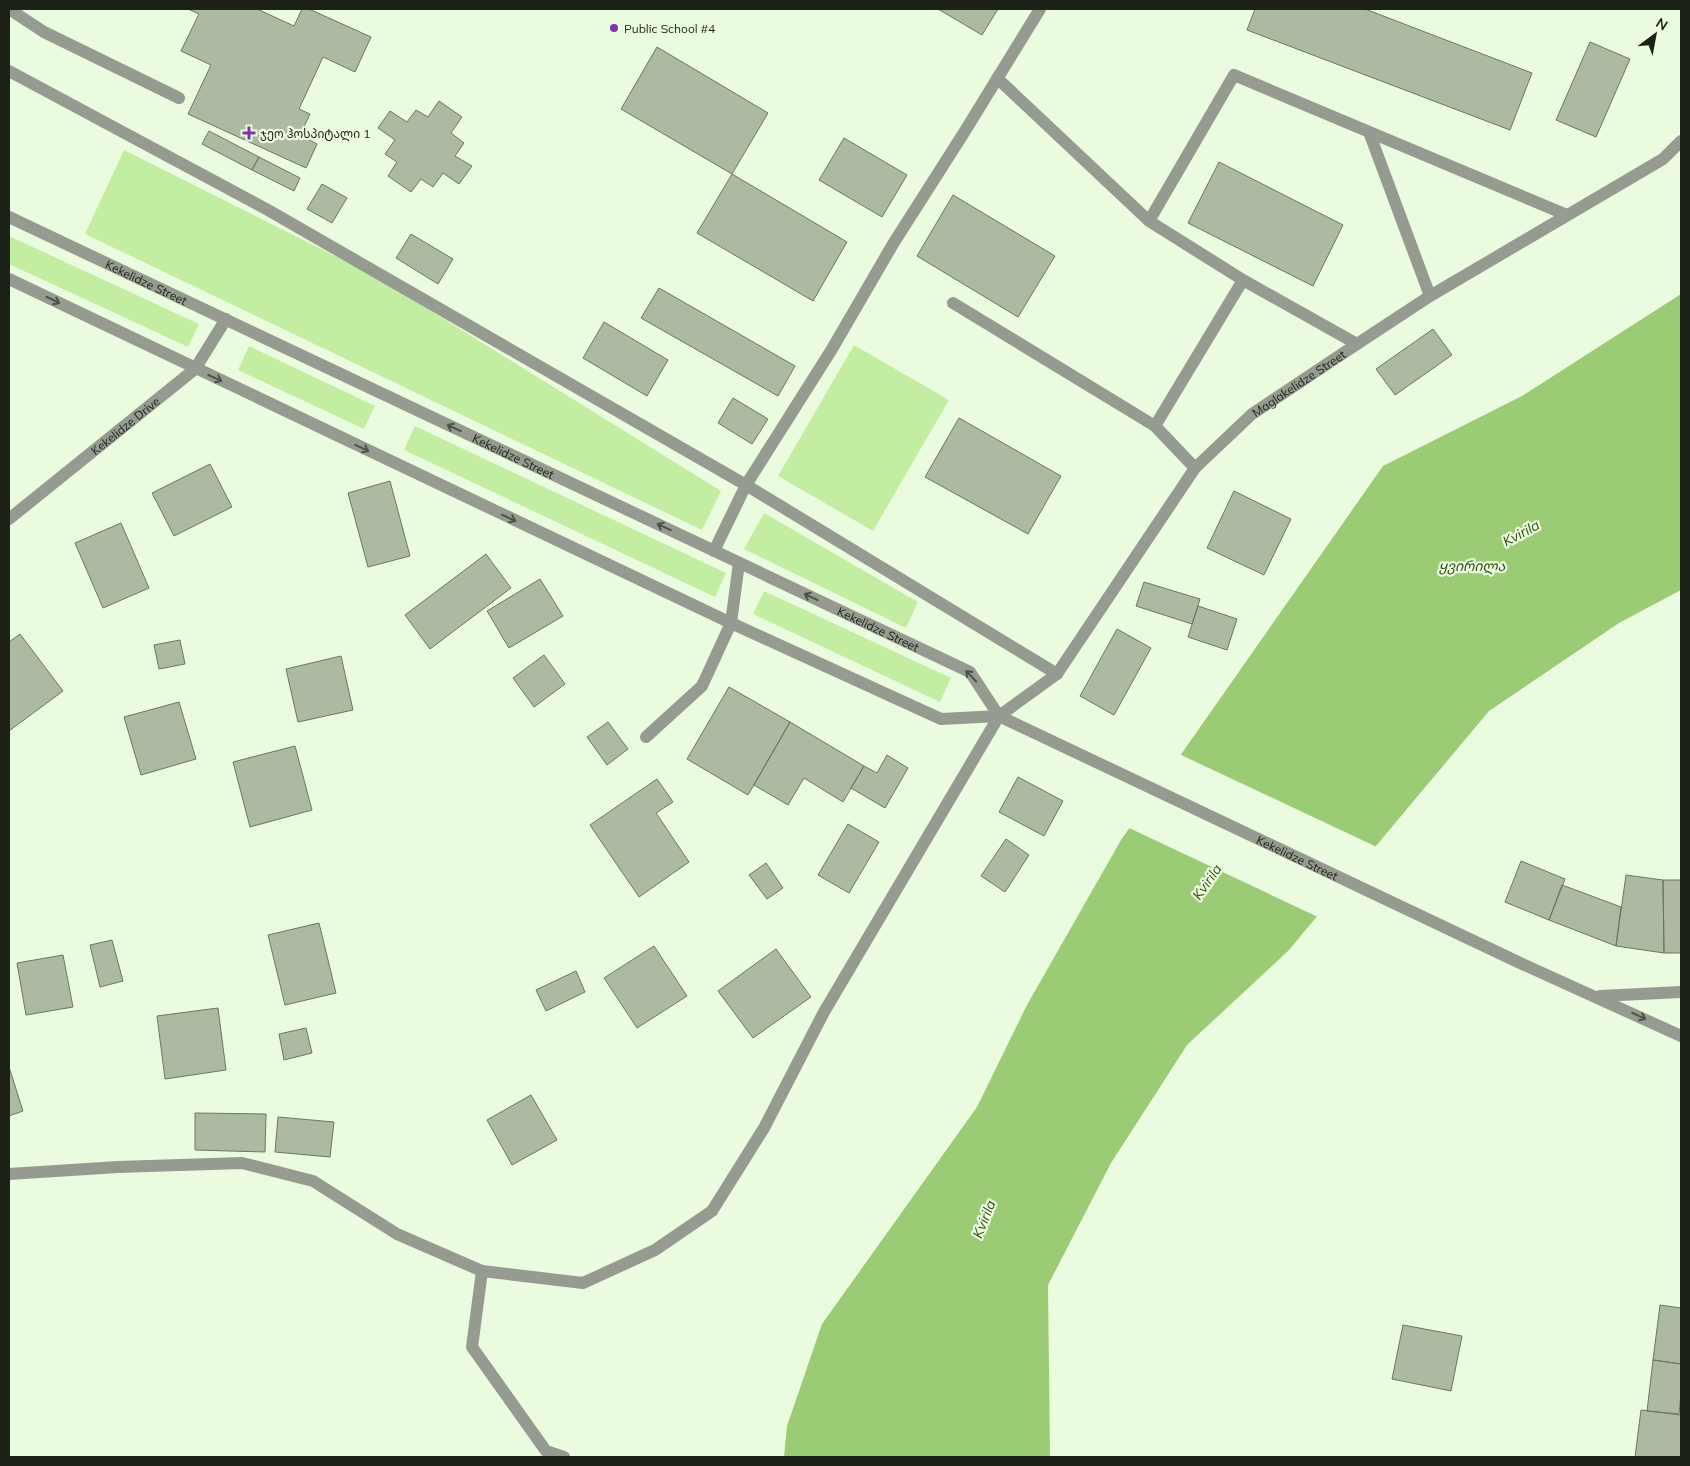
<svg xmlns="http://www.w3.org/2000/svg" width="1690" height="1466" font-family="Mulish,'Noto Sans Georgian',sans-serif">
	<style>
		.green { fill: #c3eea1 }
		.water { fill: #9ccb75 }
		.pier { fill: #ebfbdf }
		.building { fill: #abbaa0; stroke: #6a7860 }
		.lines { fill: none; stroke-linecap: round; stroke-linejoin: round }
		.service { stroke: #959b90; stroke-width: 12 }
		.minor { stroke: #959b90; stroke-width: 12 }
		.tertiary { stroke: #959b90; stroke-width: 12 }
		.oneway { stroke: #4c5248 }
		.poi-dot { fill: #7f34a6; stroke: #ebfbdf; stroke-width: 2 }
		.labels { text-anchor: middle; dominant-baseline: central; stroke-width: 4.5; stroke-linejoin: round; paint-order: stroke }
		.poi-label { font-size: 12px; fill: #1c2218; stroke: #ebfbdf; text-anchor: start }
		.street-label { font-size: 12px; fill: #1c2218; stroke: #ebfbdf }
		.water-label { font-size: 14px; font-style: italic; fill: #324f13; stroke: #ebfbdf }
	</style>
	<rect width="100%" height="100%" fill="#ebfbdf"/>
	<path class="green" d="M124,150L373,275L721,491L702,530L85,234Z
		M9,236L199,324L188,347L9,264Z
		M854,345L949,400L873,531L778,476Z
		M249,346L375,406L364,429L238,370Z
		M415,426L726,573L715,597L404,450Z
		M764,513L918,602L906,628L744,549Z
		M764,591L951,678L940,702L753,614Z"/>
	<path class="water" d="M1681,294V590L1619,623L1489,711L1288,951L1187,1045L1111,1163L1048,1285L1050,1457H784L787,1426L822,1324L977,1107L1027,1005L1121,840L1383,466L1522,396Z"/>
	<path class="pier" d="M1179,754L1379,848L1320,918L1127,827Z"/>
	<path class="building" d="M188,9H257L294,26L302,9H309L371,37L355,72L323,57L299,109L310,114L300,135L317,144L306,168L188,114L211,65L181,51L199,14Z
		M938,9H998L982,35Z
		M1255,9H1365L1532,73L1510,130L1247,30Z
		M1590,42L1630,59L1596,137L1556,120Z
		M657,47L768,113L732,174L621,109Z
		M439,101L462,117L451,133L464,143L455,156L472,166L459,184L443,173L433,187L421,179L411,192L388,176L397,162L385,154L395,140L378,128L390,111L407,122L416,110L428,117Z
		M209,131L259,157L252,170L202,144Z
		M844,138L907,175L882,217L819,180Z
		M259,157L300,178L294,191L252,170Z
		M1219,162L1343,225L1313,286L1188,223Z
		M732,174L847,242L813,301L697,233Z
		M322,184L347,198L332,223L307,209Z
		M953,195L1055,256L1018,317L917,256Z
		M411,234L453,259L438,284L396,258Z
		M659,288L795,366L778,396L641,318Z
		M604,322L668,360L647,396L583,358Z
		M1433,329L1452,355L1395,395L1376,369Z
		M733,398L768,419L752,444L718,423Z
		M959,418L1061,476L1028,534L925,477Z
		M210,464L232,507L174,536L152,493Z
		M390,481L410,556L368,567L348,493Z
		M1234,491L1291,519L1264,575L1207,548Z
		M121,523L149,588L103,608L75,543Z
		M486,554L511,588L430,649L405,615Z
		M540,579L563,616L509,648L487,611Z
		M1144,582L1200,599L1192,624L1136,606Z
		M1198,606L1237,619L1227,650L1188,637Z
		M1117,629L1151,648L1114,715L1080,696Z
		M20,634L63,691L9,731V642Z
		M180,640L185,664L159,669L154,645Z
		M544,655L565,684L534,707L513,678Z
		M341,656L353,710L298,722L286,669Z
		M729,687L790,722L748,795L687,759Z
		M179,702L196,759L141,775L124,717Z
		M608,722L628,749L607,765L587,737Z
		M790,722L864,766L843,802L804,778L788,805L754,785Z
		M295,746L312,810L250,827L233,762Z
		M887,755L908,768L885,808L851,788L864,766L877,773Z
		M1018,777L1063,801L1044,836L999,812Z
		M657,779L673,802L656,813L689,862L639,897L590,825Z
		M848,824L879,842L849,893L818,875Z
		M1006,839L1029,855L1005,892L981,876Z
		M1521,861L1565,879L1549,920L1505,902Z
		M766,863L783,888L767,899L749,875Z
		M1626,875L1663,880L1664,953L1616,946Z
		M1663,880H1681V953H1664Z
		M1562,885L1621,907L1616,946L1549,920Z
		M319,923L336,993L285,1005L268,935Z
		M112,940L123,981L100,987L90,945Z
		M654,946L687,996L637,1028L604,978Z
		M776,949L811,997L753,1038L718,991Z
		M63,955L73,1007L26,1015L17,963Z
		M576,971L585,992L546,1011L536,990Z
		M218,1008L226,1070L165,1079L157,1016Z
		M306,1028L312,1053L284,1060L279,1034Z
		M9,1067L23,1111L9,1116Z
		M531,1095L557,1140L512,1165L487,1120Z
		M195,1113L266,1114L265,1152L195,1150Z
		M278,1117L334,1122L330,1157L275,1152Z
		M1660,1305L1681,1308V1364L1653,1360Z
		M1403,1325L1462,1336L1451,1391L1392,1379Z
		M1653,1360L1681,1364V1393L1679,1414L1647,1411Z
		M1641,1410L1681,1415V1457H1635Z"/>
	<g class="lines">
		<path class="service" d="M9,9L44,32L179,98
			M9,71L268,210L746,485L1057,674
			M997,78L1149,221L1243,280L1357,344
			M1369,132L1430,296
			M1149,221L1234,75L1567,215
			M953,303L1155,426L1195,468
			M1155,426L1243,280
			M714,551L746,485L832,349L893,244L965,131L1040,9
			M646,737L702,686L731,623L739,563"/>
		<g class="minor">
			<path id="s1" d="M9,519L195,369L226,319"/>
			<path d="M482,1271L472,1347L546,1451L564,1457"/>
		</g>
		<g class="tertiary">
			<path id="s2" d="M9,217L970,672L999,716"/>
			<path id="s3" d="M9,279L731,623L941,719L999,716L1518,962L1681,1036"/>
			<path d="M1600,996L1681,992"/>
			<path id="s4" d="M9,1174L118,1167L242,1163L313,1181L397,1234L482,1271L583,1283L655,1250L712,1211L764,1128L824,1012L999,716L1057,674L1195,468L1252,414L1357,344L1430,296L1663,159L1681,141"/>
		</g>
	</g>
	<defs><path id="oneway-shaft" d="M-6 0H5M1.5-3L5.5 0L1.5 3" fill="none" stroke-width="1.6" stroke-linecap="round" stroke-linejoin="round" transform="scale(1.25)"/></defs>
	<g class="oneway">
		<use href="#oneway-shaft" transform="translate(53 300) rotate(26)"/>
		<use href="#oneway-shaft" transform="translate(215 378) rotate(25)"/>
		<use href="#oneway-shaft" transform="translate(454 428) rotate(-155)"/>
		<use href="#oneway-shaft" transform="translate(362 448) rotate(25)"/>
		<use href="#oneway-shaft" transform="translate(509 518) rotate(25)"/>
		<use href="#oneway-shaft" transform="translate(664 527) rotate(-155)"/>
		<use href="#oneway-shaft" transform="translate(811 597) rotate(-155)"/>
		<use href="#oneway-shaft" transform="translate(971 676) rotate(-133)"/>
		<use href="#oneway-shaft" transform="translate(1639 1016) rotate(25)"/>
	</g>
	<g class="poi-dot">
		<circle cx="614" cy="28" r="5"/>
		<path d="M246.5 125.5h5v5h5v5h-5v5h-5v-5h-5v-5h5z"/>
	</g>
	<g class="labels">
		<g class="poi-label">
			<text x="624" y="28">Public School #4</text>
			<text x="260" y="133">ჯეო ჰოსპიტალი 1</text>
		</g>
		<g class="street-label">
			<text stroke="none"><textPath href="#s2" startOffset="152">Kekelidze Street</textPath></text>
			<text stroke="none"><textPath href="#s4" startOffset="1775">Maglakelidze Street</textPath></text>
			<text stroke="none"><textPath href="#s1" startOffset="149">Kekelidze Drive</textPath></text>
			<text stroke="none"><textPath href="#s2" startOffset="558">Kekelidze Street</textPath></text>
			<text stroke="none"><textPath href="#s2" startOffset="962">Kekelidze Street</textPath></text>
			<text stroke="none"><textPath href="#s3" startOffset="1419">Kekelidze Street</textPath></text>
		</g>
		<g class="water-label">
			<text transform="translate(1521 533) rotate(-28)">Kvirila</text>
			<text x="1472" y="566">ყვირილა</text>
			<text transform="translate(1207 882) rotate(-55)">Kvirila</text>
			<text transform="translate(984 1219) rotate(-68)">Kvirila</text>
		</g>
	</g>
	<rect width="1690" height="1466" fill="none" stroke="#1c2218" stroke-width="20"/>
	<g transform="translate(1655 35) rotate(32)" stroke="#ebfbdf" stroke-width="4" paint-order="stroke">
	<path d="M0-4L9 19L0 12L-9 19Z" fill="#1c2218"/>
	<text y="-8" font-size="14" font-weight="bold" text-anchor="middle" fill="#1c2218">N</text>
	</g>
</svg>
